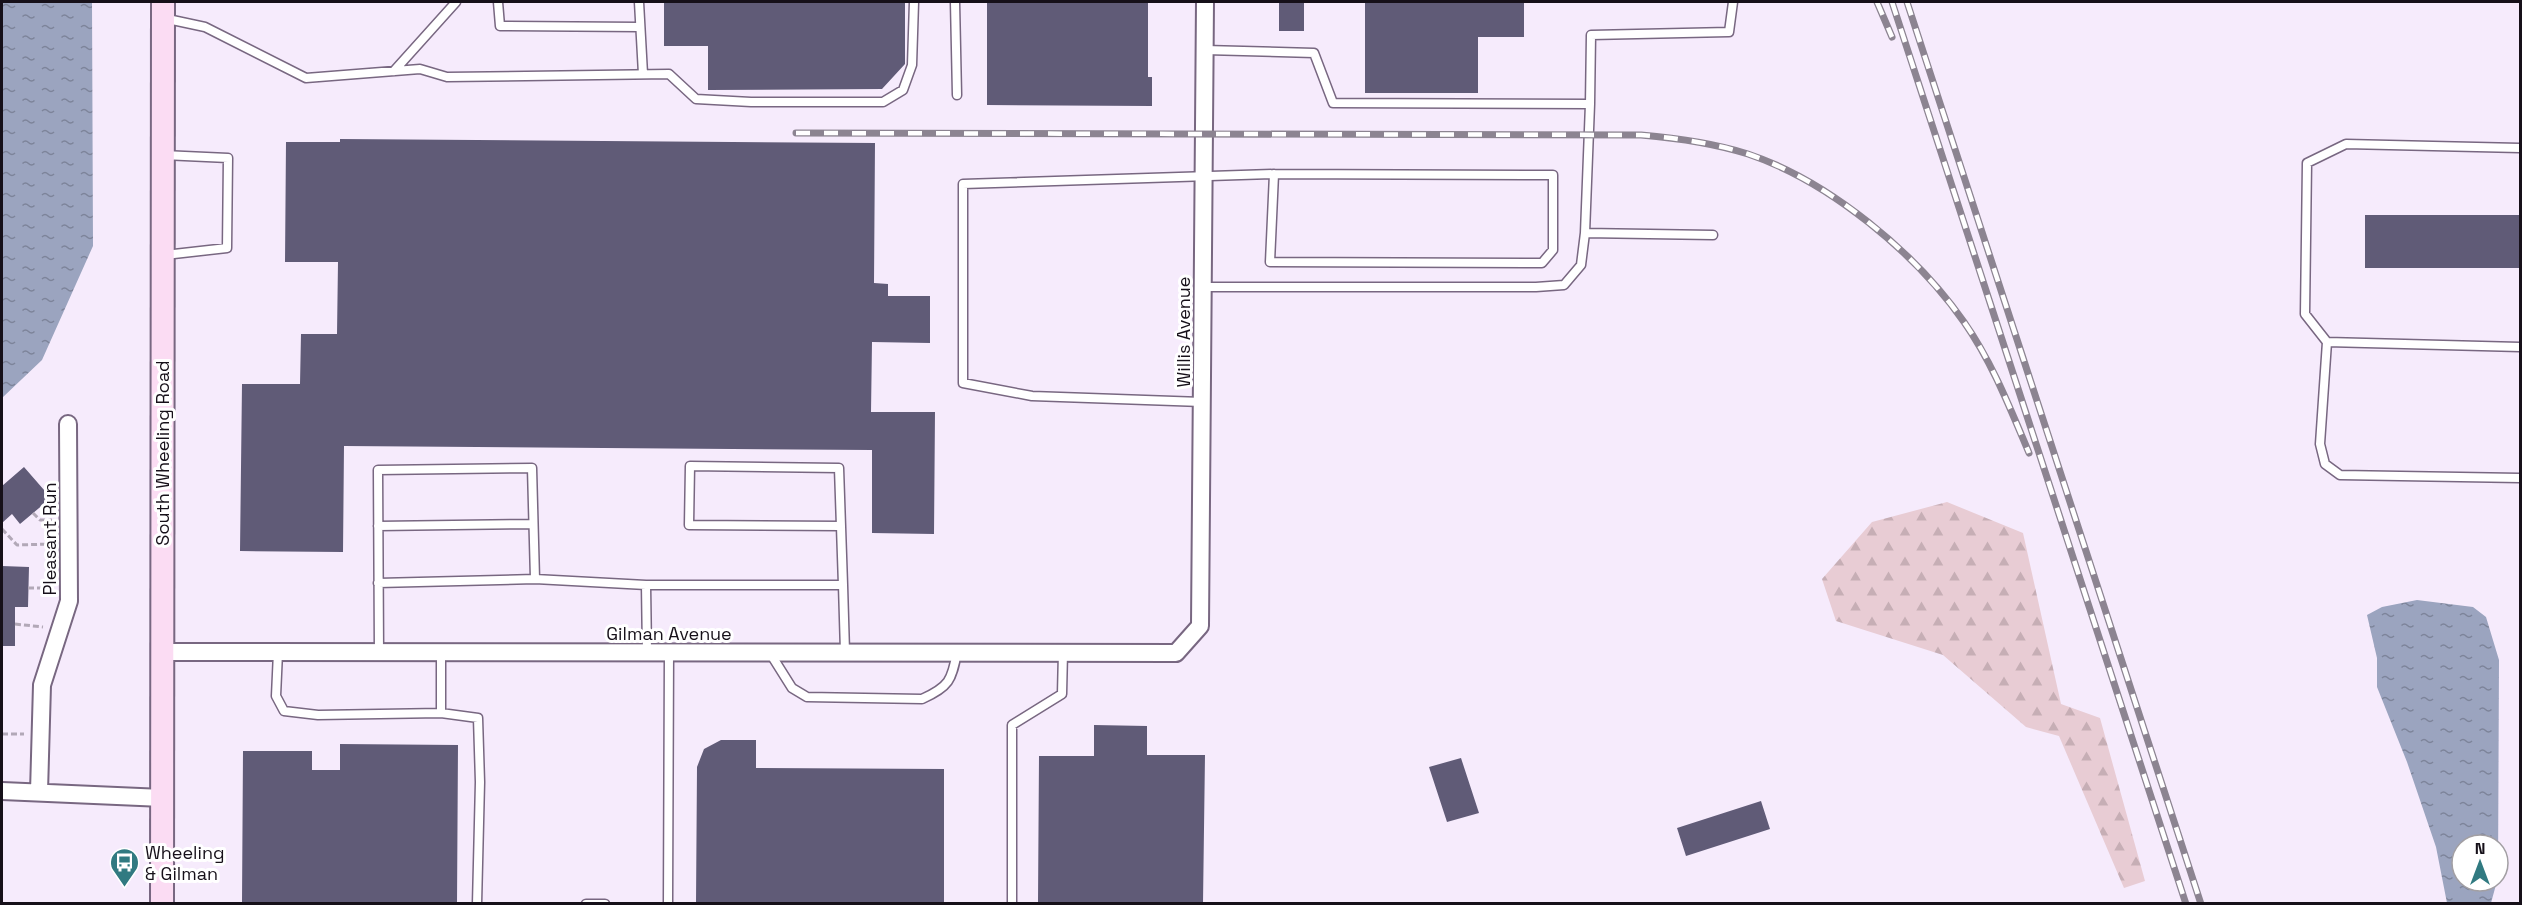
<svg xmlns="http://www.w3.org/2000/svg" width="2522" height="905" font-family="'Space Grotesk',sans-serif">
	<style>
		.forest { fill: url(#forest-firs) }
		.water { fill: url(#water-ripples) }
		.building { fill: #605b77 }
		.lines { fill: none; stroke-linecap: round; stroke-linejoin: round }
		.service-casing { stroke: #786781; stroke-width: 11 }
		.minor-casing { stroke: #786781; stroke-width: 20 }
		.secondary-casing { stroke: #786781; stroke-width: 26 }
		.path { stroke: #b2a8b7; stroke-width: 3; stroke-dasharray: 6 3; stroke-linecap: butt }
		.service { stroke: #fff; stroke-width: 8 }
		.minor { stroke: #fff; stroke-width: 16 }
		.secondary { stroke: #fbdcf3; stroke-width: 22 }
		.rail-casing { stroke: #8c8491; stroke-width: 7 }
		.rail { stroke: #fff; stroke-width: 4.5; stroke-dasharray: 14; stroke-linecap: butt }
		.labels { text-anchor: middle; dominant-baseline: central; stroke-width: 6; stroke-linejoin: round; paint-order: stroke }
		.street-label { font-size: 18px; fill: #161019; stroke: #fff }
		.poi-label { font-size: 18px; fill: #161019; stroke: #fff; text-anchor: start }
	</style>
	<defs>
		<pattern id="forest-firs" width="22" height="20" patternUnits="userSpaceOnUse" patternTransform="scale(1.5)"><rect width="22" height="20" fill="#e8ccd4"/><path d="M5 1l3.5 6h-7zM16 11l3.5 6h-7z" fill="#c6aeb5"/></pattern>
		<pattern id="water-ripples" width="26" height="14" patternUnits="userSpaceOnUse" patternTransform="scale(1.5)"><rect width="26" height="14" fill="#9ba4bf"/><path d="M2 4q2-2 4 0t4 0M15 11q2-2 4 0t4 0" fill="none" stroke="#7d849a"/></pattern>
	</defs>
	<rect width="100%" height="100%" fill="#f6ebfc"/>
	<path class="forest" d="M1947,502L2023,533L2061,704L2100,718L2145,881L2124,888L2059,736L2026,727L1943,655L1836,621L1822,579L1872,522Z"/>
	<path class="water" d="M2,2H92L93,246L42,360L2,398Z
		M2417,600L2473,607L2486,617L2499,660L2498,877V845H2462V881H2497L2491,903H2447L2436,847L2407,762L2377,687V658L2367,615L2382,607Z"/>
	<path class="building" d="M664,2H905V64L882,89L708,90V46H664Z
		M987,2H1148V77H1152V106L987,105Z
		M1279,2H1304V31H1279Z
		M1365,2H1524V37H1478V93H1365Z
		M340,139L875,143L874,283L888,284V296H930V343L872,342L871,412H935L934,534L872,533V450L344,446L343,552L240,551L242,384H300L301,334H337L338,262H285L286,142H340Z
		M2365,215H2520V268H2365Z
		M24,467L51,498L20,524L12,514L2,523V486Z
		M2,566L29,567L28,607H15V646H2Z
		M1094,725L1147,726V755H1205L1203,903H1038L1039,756H1094Z
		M721,740H756V768L944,769V903H696L697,767L704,749Z
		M340,744L458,745L457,903H242L243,751H312V770H340Z
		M1461,758L1479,813L1447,822L1429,767Z
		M1761,801L1770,829L1686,856L1677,828Z"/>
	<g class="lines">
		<defs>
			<path id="service" d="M498,2L500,26L640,27
				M639,2L643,74
				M955,2L957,95
				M163,18L205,27L306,78L420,69L447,77L669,74L696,99L751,102H883L903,90L912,65L914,2
				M1205,50L1314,53L1333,103L1590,104L1591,35L1729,32L1733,2
				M394,71L456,2
				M1590,104L1585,233L1713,235
				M2520,148L2346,144L2307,163L2305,314L2327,342L2520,347
				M163,155L228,158L227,248L165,255
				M1203,287H1536L1564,285L1581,265L1585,233
				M2327,342L2320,444L2325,464L2340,475L2520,478
				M1202,402L1032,396L963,383V184L1274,174L1553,175V250L1542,263L1270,262L1274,174
				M378,526L533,524
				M841,526L689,525L690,466L839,468L843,585
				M535,579L646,585L647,652
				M378,583L535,579L532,468L378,470L379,652
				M646,585H843L845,652
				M278,652L276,696L284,711L318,715L441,713V652
				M770,653L792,688L807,697L922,699C949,687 952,680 957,652
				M441,713L478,718L480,782L477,904
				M586,904H605
				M668,904L669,652
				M1012,904V725L1062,694L1063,652"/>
			<path id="minor" d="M162,652L1176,653L1200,626L1205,2
				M2,791L163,798
				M39,792L42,685L69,601L68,424"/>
			<path id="secondary" d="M162,904L163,2"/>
		</defs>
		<use href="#service" class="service-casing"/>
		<use href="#minor" class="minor-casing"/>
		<use href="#secondary" class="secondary-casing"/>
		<path class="path" d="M33,513L40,520H52
			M2,529L17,545L53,544
			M28,588H54
			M15,624L43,627
			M2,734H24"/>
		<use href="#service" class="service"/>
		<use href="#minor" class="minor"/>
		<use href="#secondary" class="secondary"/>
		<defs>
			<path id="rail" d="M1877,2L1892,37
				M1892,2L2186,904
				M1907,2L2201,904
				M796,133L1641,135C1677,138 1713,143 1748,154C1829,181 1916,253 1964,322C1992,362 2010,408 2029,453"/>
		</defs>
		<use href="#rail" class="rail-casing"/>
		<use href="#rail" class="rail"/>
	</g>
	<defs>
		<symbol id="bus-pin" viewBox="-11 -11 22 30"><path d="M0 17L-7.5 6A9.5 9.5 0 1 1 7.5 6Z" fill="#317a81" stroke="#fff"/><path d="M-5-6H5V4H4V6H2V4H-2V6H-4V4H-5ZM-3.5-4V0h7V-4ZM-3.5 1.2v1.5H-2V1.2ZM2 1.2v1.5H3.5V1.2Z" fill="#fff"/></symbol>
	</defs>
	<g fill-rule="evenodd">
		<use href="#bus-pin" x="108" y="846" width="33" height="45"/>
	</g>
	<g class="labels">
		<g class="street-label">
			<text transform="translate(1183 332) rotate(-90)">Willis Avenue</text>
			<text transform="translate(162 453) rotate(-90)">South Wheeling Road</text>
			<text transform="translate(49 539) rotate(-90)">Pleasant Run</text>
			<text x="669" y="633">Gilman Avenue</text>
		</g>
		<g class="poi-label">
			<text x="145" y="852">Wheeling<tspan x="145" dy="21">&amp; Gilman</tspan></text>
		</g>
	</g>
	<rect width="2522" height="905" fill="none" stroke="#161019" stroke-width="6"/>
	<g transform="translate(2480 863)"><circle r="28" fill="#ffffff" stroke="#a29fa3" stroke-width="1.5"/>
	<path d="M0-4.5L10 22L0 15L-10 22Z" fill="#317a81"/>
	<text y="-9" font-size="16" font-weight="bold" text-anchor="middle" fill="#161019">N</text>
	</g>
</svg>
